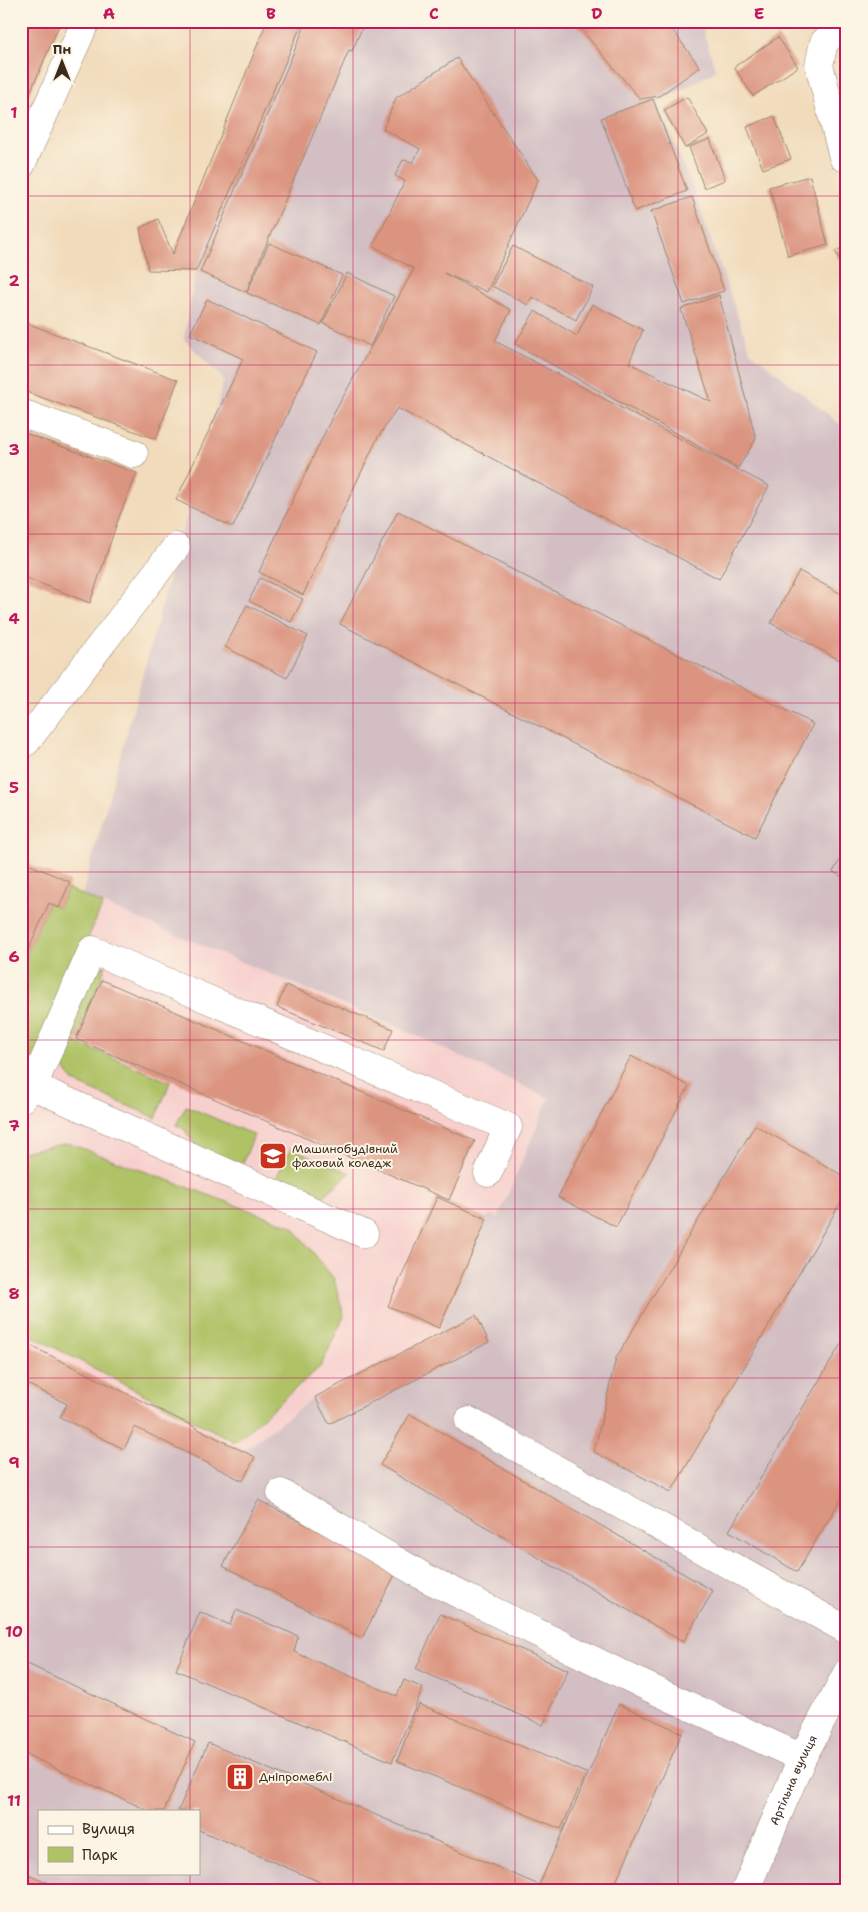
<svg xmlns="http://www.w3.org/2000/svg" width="868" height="1912" font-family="'Shantell Sans',sans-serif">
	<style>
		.built { fill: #f7d0cd }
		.industrial { fill: #d2bec3; fill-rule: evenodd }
		.green { fill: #afc266; stroke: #757642 }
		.building { fill: #db9480 }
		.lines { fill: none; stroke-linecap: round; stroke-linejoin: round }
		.minor-casing { stroke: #96826c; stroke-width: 29 }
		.minor { stroke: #fff; stroke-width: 28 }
		.grid { fill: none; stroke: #c2185b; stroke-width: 1; stroke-opacity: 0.55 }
		.labels { text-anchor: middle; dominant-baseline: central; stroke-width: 4; stroke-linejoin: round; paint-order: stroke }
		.poi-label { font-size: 12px; fill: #3b2a1e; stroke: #fcf5e5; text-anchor: start }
		.street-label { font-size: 12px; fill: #3b2a1e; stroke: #fcf5e5 }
		.neatline { fill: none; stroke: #c2185b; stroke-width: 2 }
		.grid-label { font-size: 16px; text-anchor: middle; font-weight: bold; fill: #c2185b }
	</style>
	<rect width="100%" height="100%" fill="#fcf5e5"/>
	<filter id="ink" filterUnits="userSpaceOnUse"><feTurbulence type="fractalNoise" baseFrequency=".02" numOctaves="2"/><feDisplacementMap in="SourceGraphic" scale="10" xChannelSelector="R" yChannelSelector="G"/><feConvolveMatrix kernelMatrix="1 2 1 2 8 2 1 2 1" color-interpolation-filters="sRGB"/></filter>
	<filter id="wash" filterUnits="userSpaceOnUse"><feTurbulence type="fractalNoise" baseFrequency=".0096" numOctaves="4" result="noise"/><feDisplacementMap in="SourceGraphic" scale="20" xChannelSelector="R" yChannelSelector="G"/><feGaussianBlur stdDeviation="1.12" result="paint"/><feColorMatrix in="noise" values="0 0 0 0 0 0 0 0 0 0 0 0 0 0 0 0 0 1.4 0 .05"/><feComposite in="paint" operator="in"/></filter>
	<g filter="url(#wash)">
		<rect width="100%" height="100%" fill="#f1dbbb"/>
		<path class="built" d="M68,889L406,1031L549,1097L498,1218L490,1215L487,1219L437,1335L315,1397L243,1451L21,1341V967L49,903L59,908Z"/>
		<path class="industrial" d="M303,21H700L716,71L657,103L695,194L750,351L847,430V1891H21V1341L243,1451L315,1397L437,1335L487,1219L490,1215L498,1218L549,1098L406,1031L82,895L224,380L184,339L196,271ZM39,1811H199V1873H39Z"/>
		<path class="green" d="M68,889L103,904L36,1056L21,1081V967L49,903L59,908Z
			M106,966L74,1041L170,1082L156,1118L76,1083C64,1073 60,1062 62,1046L92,971Z
			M186,1106L254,1135L240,1170L205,1157L183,1128L176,1125Z
			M68,1143L292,1226L334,1279L344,1316L321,1366L235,1442L21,1330V1152Z
			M291,1148L350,1173L317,1202L273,1184Z"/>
		<g id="blocks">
			<path class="building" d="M21,21H61L21,114Z
				M267,21H303L196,271L148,270L140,228L158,219L173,254Z
				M307,21H365L352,51L349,50L246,292L200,272Z
				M574,21H670L668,24L700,67L659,96L640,99Z
				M778,37L798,67L753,96L734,67Z
				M457,58L538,180L487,292L444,273L511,310L495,341L769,486L719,579L397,408L377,439L303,595L259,572L333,415L414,269L373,246L405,181L395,176L403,160L413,162L420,149L383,129L396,98Z
				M687,97L708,134L685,148L664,110Z
				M653,99L687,191L635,211L601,118Z
				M774,116L791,159L763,169L747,127Z
				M710,139L725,180L704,188L689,147Z
				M810,176L828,245L788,256L769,187Z
				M692,197L724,291L684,304L651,211Z
				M269,243L342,275L321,325L247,293Z
				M513,246L593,287L576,320L532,297L528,305L492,286Z
				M847,246V275L835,251Z
				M347,273L394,296L370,346L323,323Z
				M719,295L756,439L738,468L515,344L535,311L577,336L592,304L643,330L629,363L711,402L681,309Z
				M207,299L317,352L233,527L176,500L243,359L190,334Z
				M21,321L178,380L156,439L21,390Z
				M21,432L137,473L119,517L90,603L21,576Z
				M398,511L813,724L755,837L340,624Z
				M799,571L847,597V664L771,623Z
				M260,578L303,599L291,622L249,601Z
				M247,605L308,636L287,678L225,647Z
				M847,848V879L833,872Z
				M21,861L70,882L59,908L49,903L21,967Z
				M102,980L475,1141L449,1200L76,1039Z
				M286,985L393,1029L384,1051L277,1007Z
				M631,1056L689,1086L616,1227L558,1197Z
				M755,1125L847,1178V1192L671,1492L594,1452L616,1358Z
				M437,1197L487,1219L439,1328L388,1306Z
				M476,1315L489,1342L329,1424L315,1397Z
				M847,1334V1489L797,1572L729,1531Z
				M21,1341L255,1457L243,1481L135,1427L124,1449L60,1417L67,1404L21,1381Z
				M410,1414L713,1591L683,1642L380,1465Z
				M258,1500L397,1571L362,1638L223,1566Z
				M236,1610L298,1636L294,1652L397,1696L404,1680L423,1688L392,1762L176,1670L200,1612L230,1625Z
				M440,1614L568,1670L543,1725L416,1669Z
				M21,1661L195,1742L164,1811H149L21,1752Z
				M419,1704L586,1773L561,1829L397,1761Z
				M619,1704L682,1733L612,1891H341L199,1830V1811H178L208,1743L539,1885Z
				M21,1871L67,1891H21Z"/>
		</g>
	</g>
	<g filter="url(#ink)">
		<use href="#blocks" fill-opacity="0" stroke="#96826c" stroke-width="1"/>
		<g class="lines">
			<defs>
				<g id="minor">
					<path d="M843,157L819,65L824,42L847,23"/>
					<path d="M21,165L86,21"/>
					<path d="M21,413L134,454"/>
					<path d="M21,740L26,742L176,547"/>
					<path d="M33,1086L92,950L508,1127L488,1173"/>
					<path d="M21,1099L33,1086L364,1234"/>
					<path d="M469,1421L847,1630"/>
					<path d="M281,1493L426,1578L648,1687L802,1758"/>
					<path id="s1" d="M745,1891L802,1758L847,1673"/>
				</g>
			</defs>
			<use href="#minor" class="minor-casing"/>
			<use href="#minor" class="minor"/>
		</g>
	</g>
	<path class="grid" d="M190,21V1811M353,21V1891M515,21V1891M678,21V1891M21,196H847M21,365H847M21,534H847M21,703H847M21,872H847M21,1040H847M21,1209H847M21,1378H847M21,1547H847M21,1716H847M190,1873V1891"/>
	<defs>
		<symbol id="university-square" viewBox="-11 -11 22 22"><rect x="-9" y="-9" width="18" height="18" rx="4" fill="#c8321e" stroke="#fcf5e5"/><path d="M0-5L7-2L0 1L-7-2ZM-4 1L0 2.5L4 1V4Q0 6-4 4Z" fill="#fff"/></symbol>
		<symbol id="building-square" viewBox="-11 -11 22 22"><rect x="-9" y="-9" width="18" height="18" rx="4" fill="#c8321e" stroke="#fcf5e5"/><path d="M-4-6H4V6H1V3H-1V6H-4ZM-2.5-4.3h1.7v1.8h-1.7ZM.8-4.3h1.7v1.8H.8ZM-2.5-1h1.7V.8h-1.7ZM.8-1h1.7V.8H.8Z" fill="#fff"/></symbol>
	</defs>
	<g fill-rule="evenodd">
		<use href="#university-square" x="257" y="1140" width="32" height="32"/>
		<use href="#building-square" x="224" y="1761" width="32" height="32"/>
	</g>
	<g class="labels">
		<g class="poi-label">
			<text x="292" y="1149">Машинобудівний<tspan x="292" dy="14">фаховий коледж</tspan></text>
			<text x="259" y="1777">Дніпромеблі</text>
		</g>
		<g class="street-label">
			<text stroke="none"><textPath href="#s1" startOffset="121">Артільна вулиця</textPath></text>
		</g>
	</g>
	<rect width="868" height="1912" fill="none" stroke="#fcf5e5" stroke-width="55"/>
	<rect x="38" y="1810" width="162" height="65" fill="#fcf5e5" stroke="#afa495"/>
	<rect x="48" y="1826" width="25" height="8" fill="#ffffff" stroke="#afa495"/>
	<text x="82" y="1834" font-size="15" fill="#3b2a1e">Вулиця</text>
	<rect x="48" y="1847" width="25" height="15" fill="#afc266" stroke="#afa495"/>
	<text x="82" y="1860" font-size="15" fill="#3b2a1e">Парк</text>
	<g transform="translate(62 62)" stroke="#fcf5e5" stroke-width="4" paint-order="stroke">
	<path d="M0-4L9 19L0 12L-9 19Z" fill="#3b2a1e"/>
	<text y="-8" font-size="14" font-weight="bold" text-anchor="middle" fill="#3b2a1e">Пн</text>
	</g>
	<rect x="28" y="28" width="812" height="1856" class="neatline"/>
	<g class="grid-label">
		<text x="109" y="19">A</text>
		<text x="271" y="19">B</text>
		<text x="434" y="19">C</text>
		<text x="597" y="19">D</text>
		<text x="759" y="19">E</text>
		<text x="14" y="118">1</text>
		<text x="14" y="286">2</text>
		<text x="14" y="455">3</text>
		<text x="14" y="624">4</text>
		<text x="14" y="793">5</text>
		<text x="14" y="962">6</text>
		<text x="14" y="1131">7</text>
		<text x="14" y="1299">8</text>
		<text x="14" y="1468">9</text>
		<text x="14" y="1637">10</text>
		<text x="14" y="1806">11</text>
	</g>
</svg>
